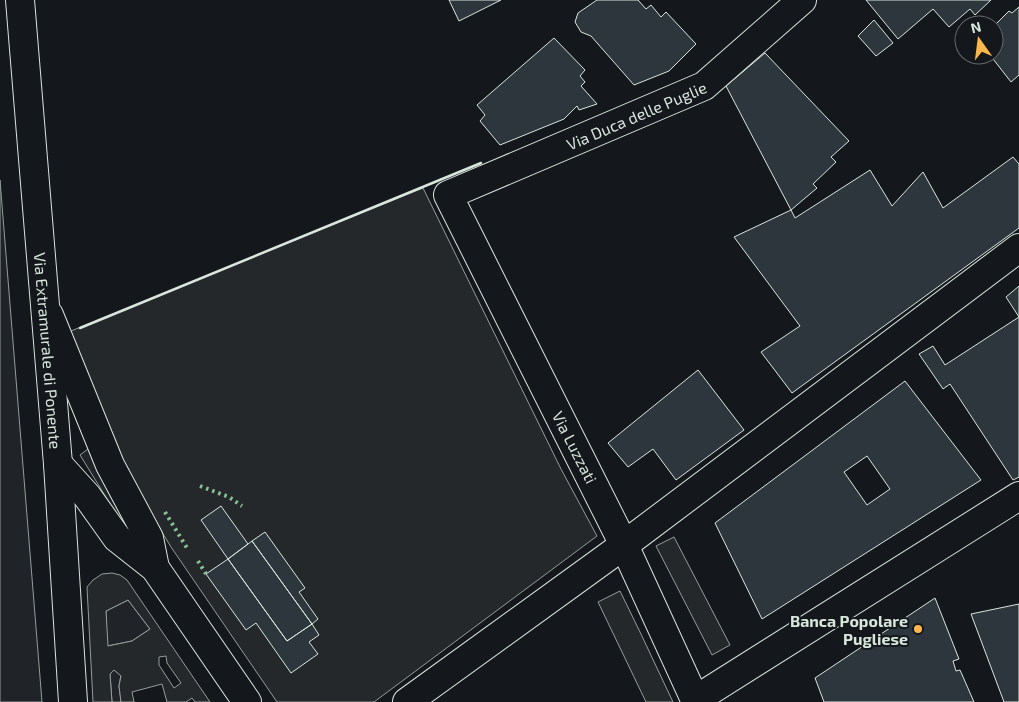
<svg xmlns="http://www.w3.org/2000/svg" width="1019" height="702" font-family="'Exo 2',sans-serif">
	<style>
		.green { fill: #202428; stroke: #939e99 }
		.parking { fill: #24282b; stroke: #939e99; fill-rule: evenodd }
		.building { fill: #2c363c; stroke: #d8e6dc; fill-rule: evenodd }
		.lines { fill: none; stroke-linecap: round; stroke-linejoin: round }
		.minor-casing { stroke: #d8e6dc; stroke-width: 30 }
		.secondary-casing { stroke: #d8e6dc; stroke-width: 30 }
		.minor { stroke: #14181c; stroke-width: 28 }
		.secondary { stroke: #14181c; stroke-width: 28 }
		.hedge { stroke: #8ac095; stroke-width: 4; stroke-dasharray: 2.5 4; stroke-linecap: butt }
		.wall { stroke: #d8e6dc; stroke-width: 2.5 }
		.poi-dot { fill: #ffb74d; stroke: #14181c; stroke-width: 2 }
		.labels { text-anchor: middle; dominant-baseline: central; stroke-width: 4; stroke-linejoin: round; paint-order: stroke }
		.street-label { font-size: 16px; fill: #d8e6dc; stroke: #14181c }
		.poi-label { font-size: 16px; font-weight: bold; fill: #d8e6dc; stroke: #14181c; text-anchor: end }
	</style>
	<rect width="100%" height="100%" fill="#14181c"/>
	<path class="green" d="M0,180L42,702H0Z
		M88,449L129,525L125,528L80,455Z
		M128,600L150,629L132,641L107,646L106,611Z
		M114,670L121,675L119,686L121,702H112L110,674Z"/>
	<path class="parking" d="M423,188L561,469L597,536L374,702H277L171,547L134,486L83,371L71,331Z
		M674,537L730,645L712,655L656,546Z
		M112,573L120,575L127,580L210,702H195L192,698L186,702H167L162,684L132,692L134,702H121L119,686L121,676L114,670L110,674L112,702H93L87,587L93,580L102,574ZM128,600L150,629L132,641L108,646L106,611ZM166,656L167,663L181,683L174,688L159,665V657Z
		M620,591L640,632L673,702H646L598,602Z"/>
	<path class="building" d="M449,0H501L459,21Z
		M597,0H638L646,9L651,5L661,17L666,12L696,44L669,71L634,85L591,36L581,32L575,22L578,13Z
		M866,0H991L975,15L970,9L949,27L933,9L898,39Z
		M1019,7V75L1011,82L990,55H994V26L1009,11L1012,13Z
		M874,20L893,43L876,56L858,36Z
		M554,38L585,70L580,76L585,82L581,86L597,104L579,110L577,106L564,119L500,145L480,121L485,115L477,105Z
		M765,53L849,141L831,157L836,162L813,184L817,188L791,210L726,86Z
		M1013,157L1019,164V228L792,393L761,352L800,326L734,237L791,210L795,218L870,170L892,206L923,172L943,208Z
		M1019,286V317L1006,297Z
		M1019,317V477L1013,480L950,384L943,389L919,354L933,346L945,365Z
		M698,370L744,430L676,480L653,449L628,467L608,443Z
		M905,381L981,480L762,619L715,523ZM867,456L890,489L867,505L844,472Z
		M221,506L248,544L228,559L201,520Z
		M265,532L305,588L299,592L318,619L312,624L252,541Z
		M252,541L312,624L287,641L228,559Z
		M228,559L287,641L312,624L319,635L309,642L318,654L291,673L256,623L246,630L206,574Z
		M935,598L959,659L953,661L956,671L960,670L974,702H824L815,678Z
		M1019,604V702H1004L971,614Z"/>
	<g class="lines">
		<defs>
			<g id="minor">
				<path d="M49,315L110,465L149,538L155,568"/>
				<path d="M58,464L87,496L117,538L155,568L247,702"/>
				<path d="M695,700L1019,496"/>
				<path d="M407,702L624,545L1019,248"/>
				<path id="s1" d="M696,702L624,545L448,195L704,86L802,0"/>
			</g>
			<g id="secondary">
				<path id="s2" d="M20,0L58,464L73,702"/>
			</g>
		</defs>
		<use href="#minor" class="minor-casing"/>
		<use href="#secondary" class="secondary-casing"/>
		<use href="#minor" class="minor"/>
		<use href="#secondary" class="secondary"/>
		<path class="hedge" d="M200,486L229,497L242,506
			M165,512L187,548
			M198,561L206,574"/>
		<path class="wall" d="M80,328L481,163"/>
	</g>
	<circle class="poi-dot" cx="918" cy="629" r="5"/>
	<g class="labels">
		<g class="street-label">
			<text stroke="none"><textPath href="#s1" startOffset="769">Via Duca delle Puglie</textPath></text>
			<text stroke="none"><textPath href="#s2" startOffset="352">Via Extramurale di Ponente</textPath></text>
			<text transform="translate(575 447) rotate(63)">Via Luzzati</text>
		</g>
		<g class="poi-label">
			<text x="908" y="620">Banca Popolare<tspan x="908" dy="18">Pugliese</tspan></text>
		</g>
	</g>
	<g transform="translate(979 40) rotate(346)"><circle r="24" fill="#14181c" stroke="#626a69"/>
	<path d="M0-4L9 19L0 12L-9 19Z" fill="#ffb74d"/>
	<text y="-8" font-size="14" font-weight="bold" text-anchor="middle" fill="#d8e6dc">N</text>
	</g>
</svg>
